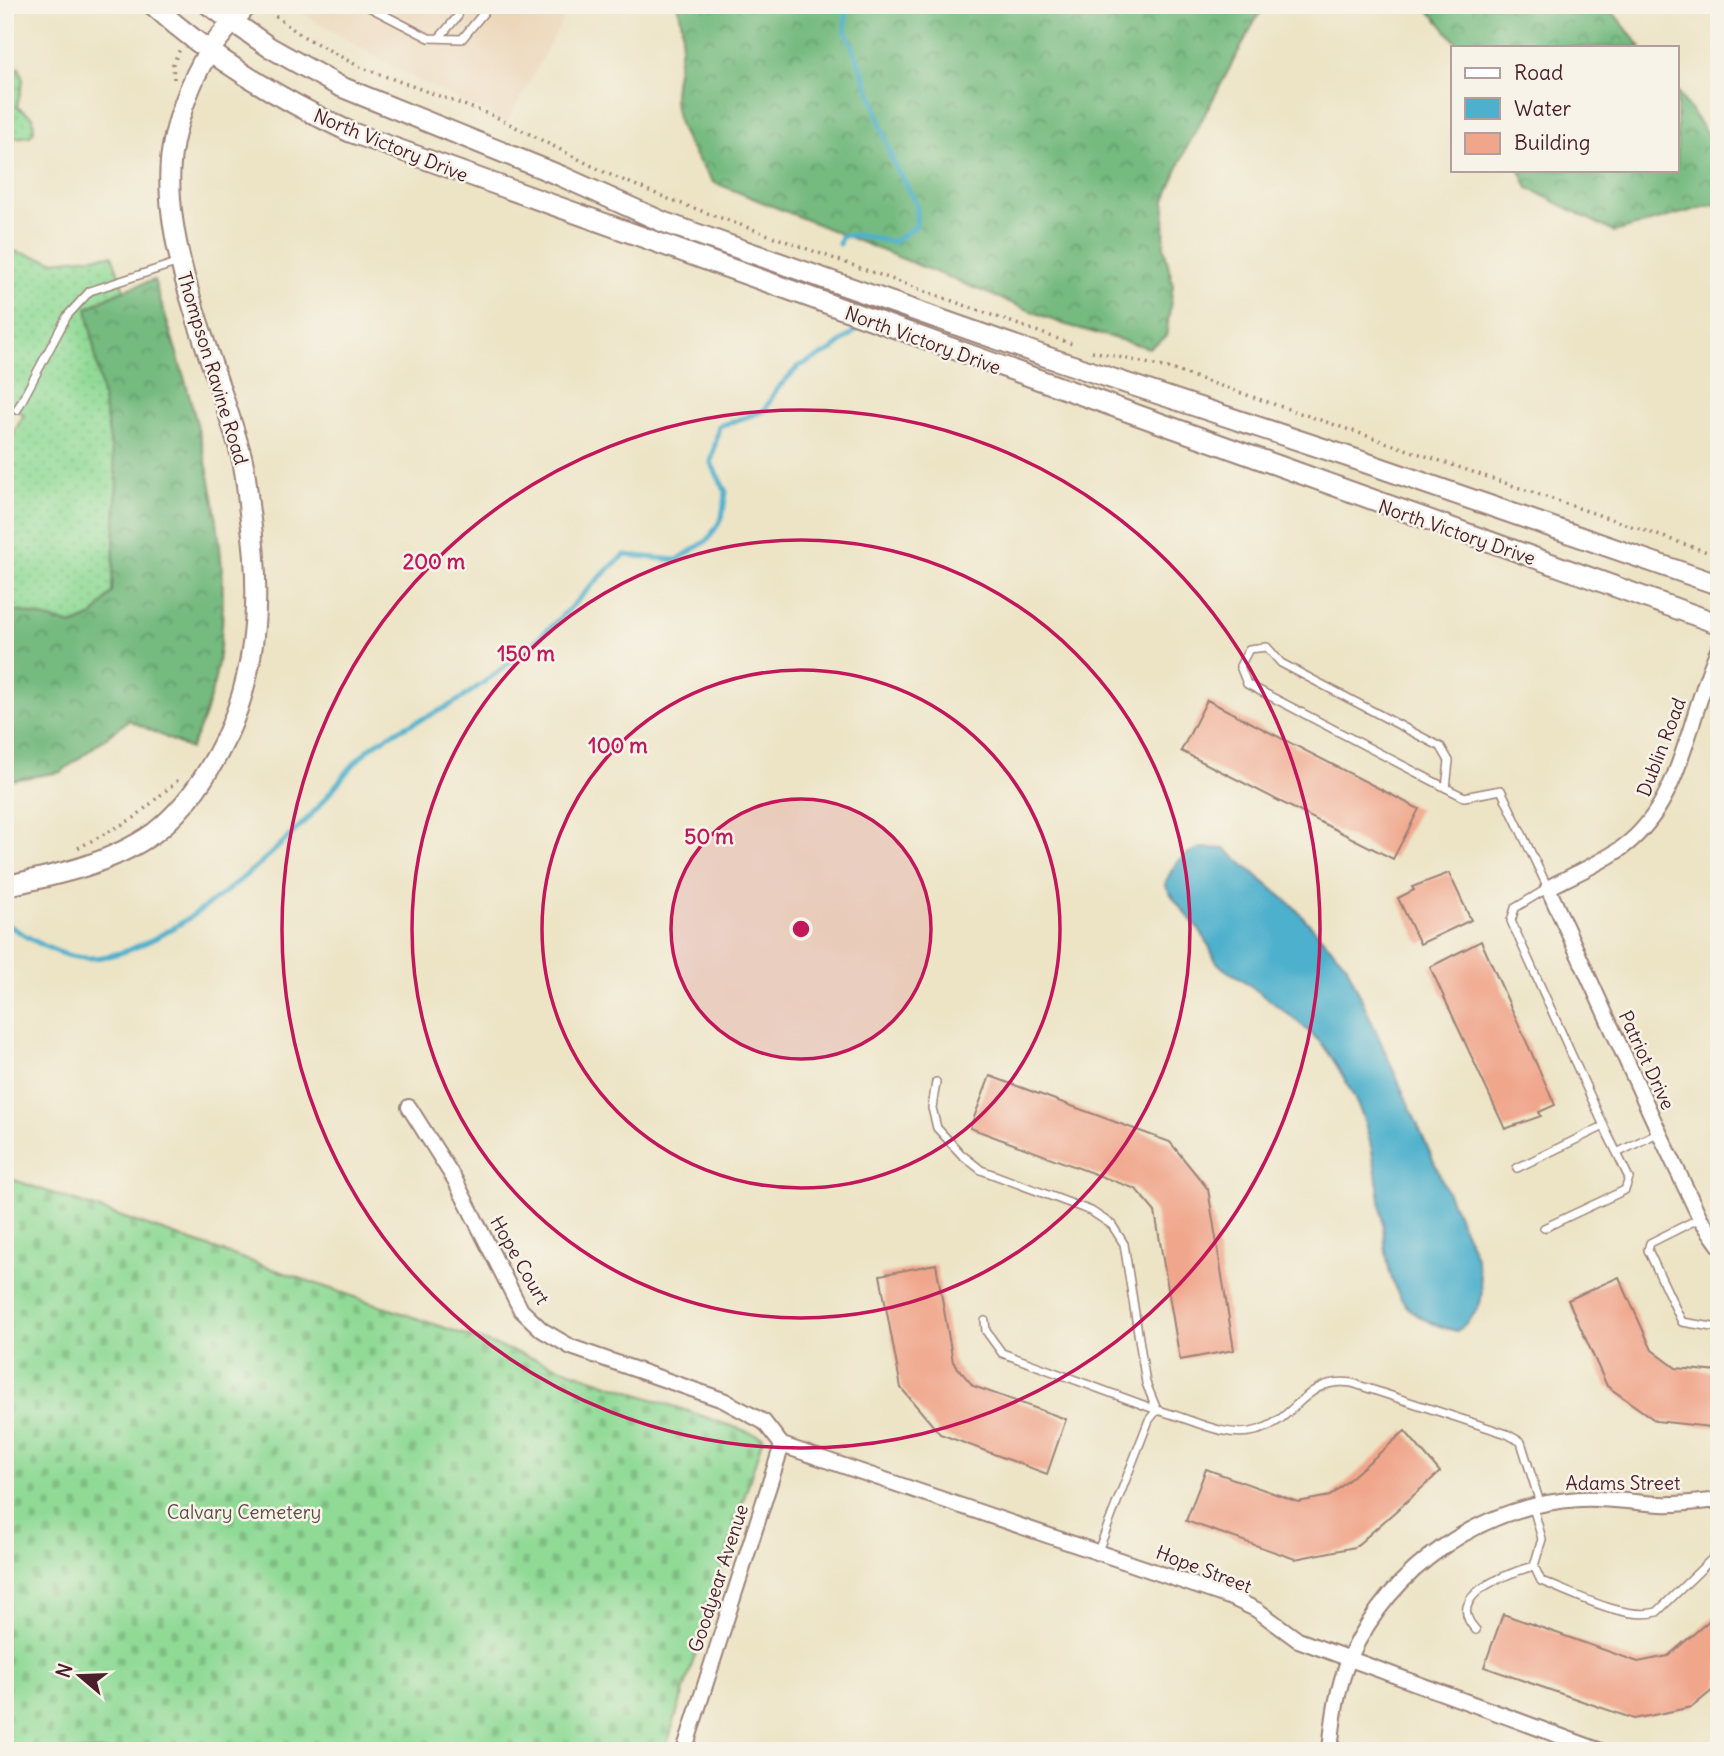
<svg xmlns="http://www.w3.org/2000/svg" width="1724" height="1756" font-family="Delius,sans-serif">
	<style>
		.built { fill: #ecd7ba }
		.grass { fill: url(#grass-dots); stroke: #6d7c60; stroke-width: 2 }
		.forest { fill: url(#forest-crowns); stroke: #5f6c55; stroke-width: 2 }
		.cemetery { fill: url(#cemetery-stones); stroke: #6d7c60; stroke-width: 2 }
		.water { fill: #4db0cc; stroke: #4c687c; stroke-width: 2 }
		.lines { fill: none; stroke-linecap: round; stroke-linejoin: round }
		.stream { stroke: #4db0cc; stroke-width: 5 }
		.building { fill: #f0a68b }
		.lane-casing { stroke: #9c8278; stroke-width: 10 }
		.street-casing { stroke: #9c8278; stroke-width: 18 }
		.secondary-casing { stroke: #9c8278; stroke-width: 23 }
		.path { stroke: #9c8278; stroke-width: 3.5; stroke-dasharray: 2 5; stroke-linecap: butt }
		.lane { stroke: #fff; stroke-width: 7 }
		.street { stroke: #fff; stroke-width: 14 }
		.secondary { stroke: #fff; stroke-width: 19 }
		.ring { fill: none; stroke: #c2185b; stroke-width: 3.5 }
		.labels { text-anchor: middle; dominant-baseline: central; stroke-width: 5; stroke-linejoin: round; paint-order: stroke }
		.street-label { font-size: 19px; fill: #4a1f2b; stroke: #f7f3e8 }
		.park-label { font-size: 19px; fill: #5c4e46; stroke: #f7f3e8 }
		.centre { fill: #c2185b; stroke: #f7f3e8; stroke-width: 3.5 }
		.ring-label { font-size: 21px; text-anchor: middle; font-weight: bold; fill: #c2185b; stroke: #f7f3e8; stroke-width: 5; stroke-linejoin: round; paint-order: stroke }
	</style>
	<defs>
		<pattern id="grass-dots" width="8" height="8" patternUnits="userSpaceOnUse" patternTransform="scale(1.75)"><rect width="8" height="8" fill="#90da96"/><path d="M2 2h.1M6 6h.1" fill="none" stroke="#7ebb81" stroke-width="1.8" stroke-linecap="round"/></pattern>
		<pattern id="forest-crowns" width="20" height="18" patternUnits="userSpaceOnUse" patternTransform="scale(1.75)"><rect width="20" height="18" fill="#74ba7f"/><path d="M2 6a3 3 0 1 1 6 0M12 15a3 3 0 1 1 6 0" fill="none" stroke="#619768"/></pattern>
		<pattern id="cemetery-stones" width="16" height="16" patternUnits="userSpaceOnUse" patternTransform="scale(1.75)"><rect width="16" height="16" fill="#90da96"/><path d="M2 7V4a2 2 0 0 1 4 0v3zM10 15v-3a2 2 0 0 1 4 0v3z" fill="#7ebb81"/></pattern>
	</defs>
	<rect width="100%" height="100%" fill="#f7f3e8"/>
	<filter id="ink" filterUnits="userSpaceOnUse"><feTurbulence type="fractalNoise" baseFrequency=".0143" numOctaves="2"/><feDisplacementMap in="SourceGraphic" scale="14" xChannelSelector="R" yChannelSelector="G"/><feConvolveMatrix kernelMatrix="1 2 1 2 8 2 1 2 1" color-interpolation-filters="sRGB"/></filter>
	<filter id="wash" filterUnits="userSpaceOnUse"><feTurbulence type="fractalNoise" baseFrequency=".00686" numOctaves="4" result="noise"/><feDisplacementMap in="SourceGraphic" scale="28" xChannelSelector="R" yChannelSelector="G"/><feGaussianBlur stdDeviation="1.57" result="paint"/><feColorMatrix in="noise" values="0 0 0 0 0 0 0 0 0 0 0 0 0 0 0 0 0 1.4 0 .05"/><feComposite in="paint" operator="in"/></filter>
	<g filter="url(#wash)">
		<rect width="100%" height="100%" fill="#ede4c6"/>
		<path class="built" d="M288,5H571L507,123L406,74Z"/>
		<path class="grass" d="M19,67L23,80L17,107L33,117L34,131L30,136L5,139V81Z
			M5,249L53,261L112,255L124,290L88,309L117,481L112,592L93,616L72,625L23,612L5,611V450L24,414L5,404Z"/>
		<path class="forest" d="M677,5H1268L1257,17L1186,149L1165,200L1164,247L1173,285L1166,337L1149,348L1063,324L713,182C695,156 675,130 674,98C674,67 690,36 677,5Z
			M1422,5H1607L1641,47H1460L1436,18Z
			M1677,91L1719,151V203L1614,232L1528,188L1520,170H1677Z
			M154,280C198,420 263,609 190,749L129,720L61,772L5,781V611L23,612L72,625L93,616L112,592L117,481L87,308L118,292Z"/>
		<path class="cemetery" d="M5,1177L763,1437L665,1751H5Z"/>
		<path class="water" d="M1202,848L1225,849L1293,906L1346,964L1475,1254C1483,1291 1490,1305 1457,1331C1399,1318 1390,1290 1384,1236C1381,1203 1373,1138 1360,1110C1350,1088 1336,1060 1319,1041C1298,1019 1269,1000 1244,981C1238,975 1228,973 1222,967C1212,959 1212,950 1206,940C1194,920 1176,906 1165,884C1174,864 1180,854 1202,848Z"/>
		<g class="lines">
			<path class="stream" d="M839,244L841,236L857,235L893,242L916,226L917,205L892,160L873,98L845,28L847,5
				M5,923C26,936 52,953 76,957C146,970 263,864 310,816C331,794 346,769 369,749C396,727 433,717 462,698C498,673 537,642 568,610C587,591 603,572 625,555L677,560L708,540L722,518L726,492L711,463L719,426L764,411L776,390L799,366L831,351L857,329"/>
		</g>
		<g id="blocks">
			<path class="building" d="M1207,700L1419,809L1393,859L1181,751Z
				M1449,873L1471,920L1420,944L1398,898L1414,890L1412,887Z
				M1481,941L1555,1105L1539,1112L1541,1116L1505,1129L1430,967Z
				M990,1076L1170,1142L1208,1189L1234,1350L1180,1360L1155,1212L1136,1189L970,1128Z
				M936,1264L953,1362L973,1386L1066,1419L1047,1474L940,1434L901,1388L880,1275Z
				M1619,1277L1652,1350L1676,1368L1719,1372V1428L1656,1421L1607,1386L1568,1300Z
				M1405,1431L1440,1472L1355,1547L1295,1559L1186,1521L1206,1469L1298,1502L1330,1496Z
				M1719,1612V1685L1692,1707L1634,1719L1484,1667L1503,1614L1638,1662L1668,1656Z"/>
		</g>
	</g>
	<g filter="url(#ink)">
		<use href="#blocks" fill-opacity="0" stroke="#9c8278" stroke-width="2"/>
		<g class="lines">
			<defs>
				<path id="lane" d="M365,5L429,38L462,39L490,5
					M439,38L458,16
					M17,410L67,316L90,291L179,262
					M1446,788L1449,761L1441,747L1281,663L1267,647L1249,649L1240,666L1247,684L1446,788L1464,797L1501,790L1548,888L1515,908L1511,921L1608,1135L1617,1153L1659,1132
					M936,1082L932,1108L937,1128L961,1154L981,1170L1091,1211L1112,1225L1124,1244L1146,1383L1157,1410
					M1517,1168L1604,1126
					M1700,1218L1650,1243L1648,1250L1682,1322L1719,1328
					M1544,1228L1625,1190L1629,1178L1617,1153
					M985,1321L986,1331L1002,1353L1157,1410
					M1533,1507L1542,1539L1534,1566L1541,1581C1573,1593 1624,1621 1657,1612L1719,1552
					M1098,1551L1149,1420L1157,1410C1188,1417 1223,1439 1255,1431C1297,1421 1303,1376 1352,1383L1507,1434L1521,1442L1540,1503
					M1476,1630C1442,1595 1509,1573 1534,1566"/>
				<path id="street" d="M1719,648C1688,713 1684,802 1623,847C1600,864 1572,875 1548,888L1659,1132L1700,1218L1719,1245
					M409,1107L455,1180L521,1310L542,1330L571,1347L723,1400L764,1422L782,1445L684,1751
					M782,1445L1232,1598L1257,1610L1298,1640L1601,1751
					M1330,1751C1333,1719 1337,1687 1350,1657C1392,1567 1481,1505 1580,1499C1606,1497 1634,1503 1660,1504C1679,1505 1700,1502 1719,1500"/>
				<path id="secondary" d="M153,5C212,59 278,98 350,132L1719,624
					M209,5L269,47L339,86L561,176L663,222L1053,359L1349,457L1719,585
					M5,886C57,875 110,864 154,833C177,815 194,794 209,769C258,690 263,600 249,509C247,490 246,470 240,451C216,365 166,259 170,170C171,134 190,79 210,50C221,34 235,20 247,5"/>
			</defs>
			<use href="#lane" class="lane-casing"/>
			<use href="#street" class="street-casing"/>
			<use href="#secondary" class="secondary-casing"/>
			<path class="path" d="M264,8L301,35L360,67L494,116L606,173L671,200L1075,345
				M174,79L173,64L180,49
				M1092,351L1168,368L1719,556
				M78,848L134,818L178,780"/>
			<use href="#lane" class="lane"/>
			<use href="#street" class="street"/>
			<use href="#secondary" class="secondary"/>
		</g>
	</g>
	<circle cx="801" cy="929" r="130" fill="#c2185b" fill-opacity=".12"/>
	<g class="ring">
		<circle cx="801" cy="929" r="130"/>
		<circle cx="801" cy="929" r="259"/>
		<circle cx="801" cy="929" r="389"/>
		<circle cx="801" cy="929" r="519"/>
	</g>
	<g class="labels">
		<g class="street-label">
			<text transform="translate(391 145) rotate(22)">North Victory Drive</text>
			<text transform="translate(923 340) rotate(20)">North Victory Drive</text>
			<text transform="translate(213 368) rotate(73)">Thompson Ravine Road</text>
			<text transform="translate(1457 532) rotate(19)">North Victory Drive</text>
			<text transform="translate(1661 747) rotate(-69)">Dublin Road</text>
			<text transform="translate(1647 1060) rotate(65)">Patriot Drive</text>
			<text transform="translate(520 1260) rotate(60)">Hope Court</text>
			<text x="1623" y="1483">Adams Street</text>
			<text transform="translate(1204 1569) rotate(21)">Hope Street</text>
			<text transform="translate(718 1578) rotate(-72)">Goodyear Avenue</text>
		</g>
		<g class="park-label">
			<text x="244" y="1512">Calvary Cemetery</text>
		</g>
	</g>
	<circle cx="801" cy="929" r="10" class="centre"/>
	<g class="ring-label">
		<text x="434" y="569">200 m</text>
		<text x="526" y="661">150 m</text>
		<text x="618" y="753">100 m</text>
		<text x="709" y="844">50 m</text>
	</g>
	<rect width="1724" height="1756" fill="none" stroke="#f7f3e8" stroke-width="28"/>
	<rect x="1451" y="46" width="228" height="126" fill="#f7f3e8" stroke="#b29e9c" stroke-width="2"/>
	<rect x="1465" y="68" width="35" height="10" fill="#ffffff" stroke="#b29e9c" stroke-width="2"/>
	<text x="1514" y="80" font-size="21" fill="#4a1f2b">Road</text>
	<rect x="1465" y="98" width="35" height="21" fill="#4db0cc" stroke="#b29e9c" stroke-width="2"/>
	<text x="1514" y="116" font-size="21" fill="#4a1f2b">Water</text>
	<rect x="1465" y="133" width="35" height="21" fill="#f0a68b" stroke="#b29e9c" stroke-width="2"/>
	<text x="1514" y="150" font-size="21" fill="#4a1f2b">Building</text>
	<g transform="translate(80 1676) rotate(289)" stroke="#f7f3e8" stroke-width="5" paint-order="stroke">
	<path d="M0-5L12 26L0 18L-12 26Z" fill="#4a1f2b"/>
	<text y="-10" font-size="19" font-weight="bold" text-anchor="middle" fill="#4a1f2b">N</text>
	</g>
</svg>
